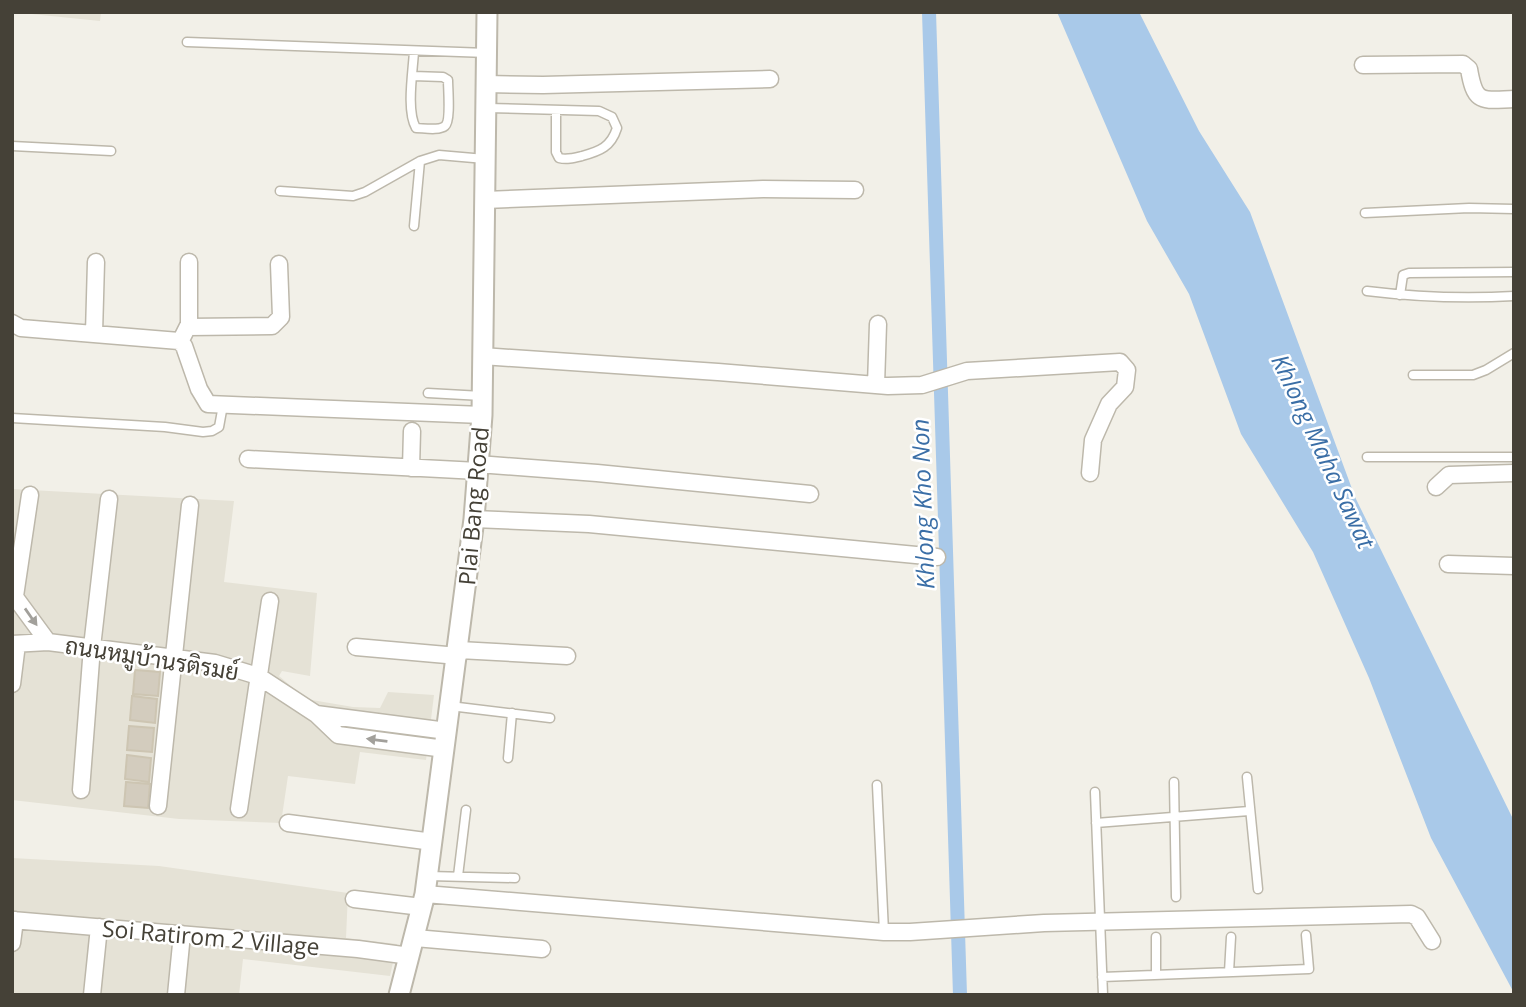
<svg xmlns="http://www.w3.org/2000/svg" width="1526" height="1007" font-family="'Open Sans',Sarabun,sans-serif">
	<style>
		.residential { fill: #e5e2d6 }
		.water { fill: #a9c9e9 }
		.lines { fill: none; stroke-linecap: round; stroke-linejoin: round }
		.canal { stroke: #a9c9e9; stroke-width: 14 }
		.building { fill: #d3ccbe; stroke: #cdc5b2; stroke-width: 2 }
		.service-casing { stroke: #bdb8ab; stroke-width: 11 }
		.minor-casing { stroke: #bdb8ab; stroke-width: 19 }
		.tertiary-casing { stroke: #bdb8ab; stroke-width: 23 }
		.service { stroke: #fff; stroke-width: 8 }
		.minor { stroke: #fff; stroke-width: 16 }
		.tertiary { stroke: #fff; stroke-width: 19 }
		.oneway { fill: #a2a09b }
		.labels { text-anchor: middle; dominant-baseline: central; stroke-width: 5; stroke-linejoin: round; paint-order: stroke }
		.street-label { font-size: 23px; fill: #454137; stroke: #fff }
		.water-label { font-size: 24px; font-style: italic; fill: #3a6ea6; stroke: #fff }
	</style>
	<rect width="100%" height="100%" fill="#f2f0e8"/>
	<path class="residential" d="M12,12H101L100,21Z
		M12,489L234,501L224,582L317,593L310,676L282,671L279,676L306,699L353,707L380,708L388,692L434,695L426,760L360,752L355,784L288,776L281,823L179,819L12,800Z
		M12,858L159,866L348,893L346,938L397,944L390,976L243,959L239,995H12Z"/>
	<path class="water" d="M1057,12H1139L1199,131L1250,212L1355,497L1514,821V993L1431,838L1369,678L1313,552L1241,434L1189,294L1147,221Z"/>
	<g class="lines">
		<path class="canal" d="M929,12L960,995"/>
	</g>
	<path class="building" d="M135,670L160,672L158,696L133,694Z
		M132,696L157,699L155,723L130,720Z
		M129,726L154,728L152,752L127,750Z
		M127,755L151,758L149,782L125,779Z
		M126,782L150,784L148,808L124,806Z"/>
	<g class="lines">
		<defs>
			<path id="service" d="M187,42L487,53
				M413,76L443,77L448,80C448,89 451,121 445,126C439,131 423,128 416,128C406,111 413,71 414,51
				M487,108L599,111L612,117L617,128C611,147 600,151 582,156C574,158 567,160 559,158L556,152V110
				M12,146L111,151
				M280,191L353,196L365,192L420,161L439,155L485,159
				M1365,213L1469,208L1514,209
				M414,226L420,161
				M1367,291C1416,297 1465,299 1514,296
				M1400,295L1403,275L1409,273L1514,272
				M1413,375H1473L1486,370L1514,353
				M428,393L482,396
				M12,418L165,427L203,432L212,431L219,427L223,405
				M1367,457H1514
				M450,706L550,718
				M508,758L512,713
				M1247,777L1258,889
				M1174,782L1176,897
				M877,785L884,932
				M1095,792L1103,995
				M1096,823L1249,811
				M428,876L515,878
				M458,876L466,810
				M1156,937V975
				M1229,972L1231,937
				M1102,977L1309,969L1306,935"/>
			<path id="minor" d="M1363,65L1463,64L1469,69C1475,105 1482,100 1514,99
				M486,84L543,85L770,79
				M485,200L763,189L855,190
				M12,323L21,328L179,341L184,346L199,389L208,404L482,415
				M188,327L272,326L281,317L279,264
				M94,333L96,262
				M183,336L189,324V262
				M482,356L718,372L888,386L922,385L967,371L1120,362L1127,370L1125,387L1109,404L1093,440L1090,473
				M876,385L878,324
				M248,459L478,471
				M478,464L597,473L810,494
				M411,468L412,431
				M1436,487L1449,475L1514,473
				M474,519L589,524L937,557
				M1448,564L1514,566
				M12,593L48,642
				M15,596L30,495
				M12,644L48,642L215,663L258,676L316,714L338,735L445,749
				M356,647L458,656
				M459,650L567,656
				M12,684L17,644
				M316,714L447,731
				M81,790L92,647L109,499
				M158,806L190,505
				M239,809L270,601
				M288,823L433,842
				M425,894L884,932H910L1044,923L1411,914L1417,917L1432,941
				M354,899L422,907
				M12,920L358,949L410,956
				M415,938L542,949
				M12,943L15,920
				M92,995L99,927
				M176,995L182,934"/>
			<path id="tertiary" d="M399,995L425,894L474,519L482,415L487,12"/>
		</defs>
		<use href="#service" class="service-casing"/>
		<use href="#minor" class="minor-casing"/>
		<use href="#tertiary" class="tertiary-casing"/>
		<use href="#service" class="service"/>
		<use href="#minor" class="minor"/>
		<use href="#tertiary" class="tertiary"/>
	</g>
	<defs><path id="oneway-solid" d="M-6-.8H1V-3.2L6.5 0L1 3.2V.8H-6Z" transform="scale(1.75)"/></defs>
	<g class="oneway">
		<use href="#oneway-solid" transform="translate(31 617) rotate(55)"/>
		<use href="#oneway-solid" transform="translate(377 740) rotate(-173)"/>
	</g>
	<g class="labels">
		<g class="street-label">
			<text transform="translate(473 506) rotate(-85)">Plai Bang Road</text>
			<text transform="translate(152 658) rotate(9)">ถนนหมูบ้านรติรมย์</text>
			<text transform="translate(211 937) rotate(5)">Soi Ratirom 2 Village</text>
		</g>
		<g class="water-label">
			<text transform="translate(1324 451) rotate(65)">Khlong Maha Sawat</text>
			<text transform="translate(922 504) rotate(-92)">Khlong Kho Non</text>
		</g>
	</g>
	<rect width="1526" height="1007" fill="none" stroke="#454137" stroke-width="28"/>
</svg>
